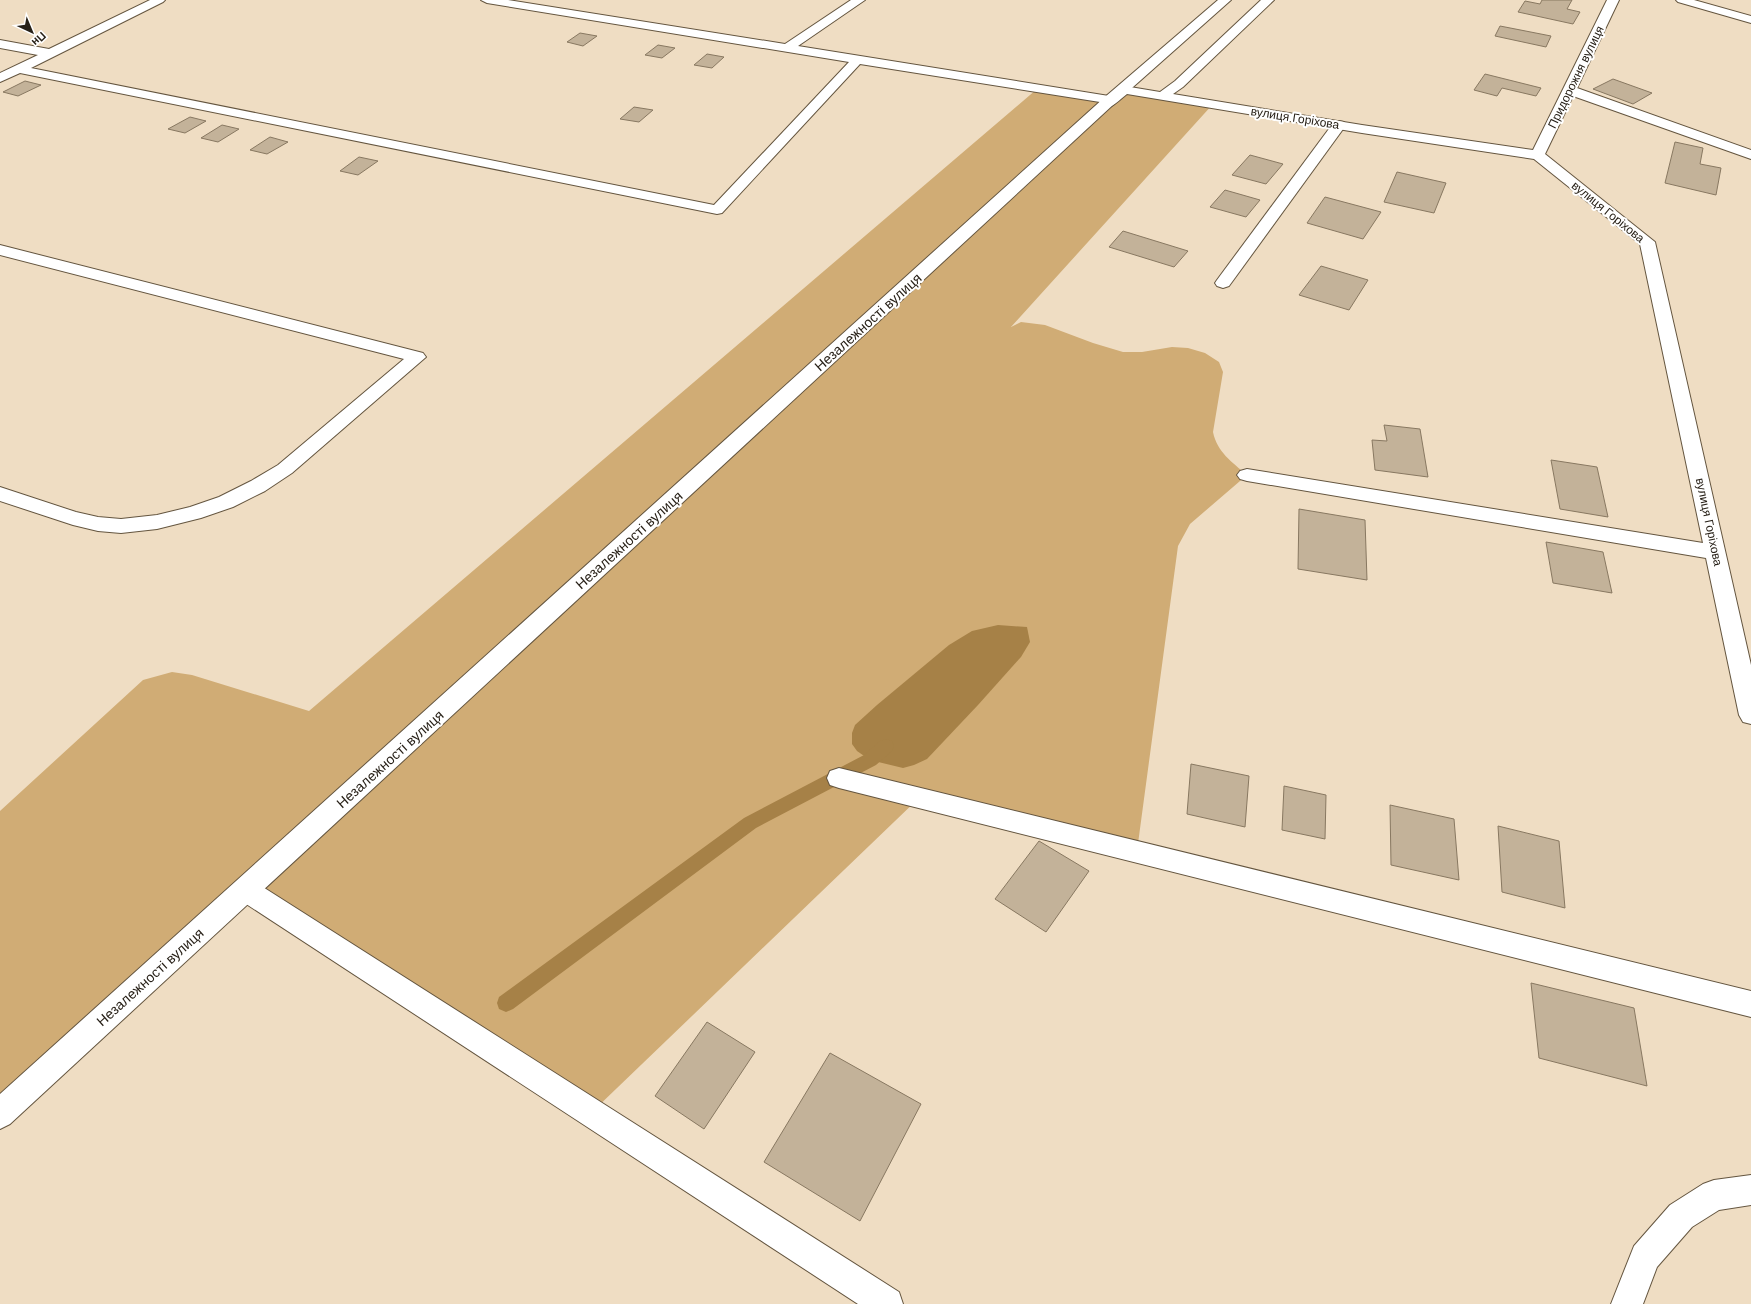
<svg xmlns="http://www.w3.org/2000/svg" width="1751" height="1304" font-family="Arial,sans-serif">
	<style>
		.green { fill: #d0ac75 }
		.water { fill: #a68147 }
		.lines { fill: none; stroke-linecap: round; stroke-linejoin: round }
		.stream { fill: #a68147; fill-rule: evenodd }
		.building { fill: #c3b299; stroke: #887861 }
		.lane-casing { stroke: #64553f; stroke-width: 2 }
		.street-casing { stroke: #64553f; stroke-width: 2 }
		.secondary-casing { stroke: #64553f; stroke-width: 2 }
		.lane { fill: #fff; fill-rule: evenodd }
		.street { fill: #fff; fill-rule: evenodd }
		.secondary { fill: #fff; fill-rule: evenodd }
		.labels { text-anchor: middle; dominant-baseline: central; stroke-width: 4; stroke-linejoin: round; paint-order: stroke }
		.far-street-label { font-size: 12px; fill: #272017; stroke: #fff }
		.street-label { font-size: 14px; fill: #272017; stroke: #fff }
	</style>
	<rect width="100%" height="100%" fill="#efddc3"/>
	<path class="green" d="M1037,89L1110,100L1124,90L1213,104L1011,327L1021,322L1045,325L1093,343L1123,352H1142L1172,347L1188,348L1205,353L1219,362L1223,372L1213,432C1217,452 1232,462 1247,475L1190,524L1178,546L1137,851L920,797L591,1113L246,890L0,1114V811L143,680L172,672L192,675L309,711Z"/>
	<path class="water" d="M998,625L1027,627L1030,642L1021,657L978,705L927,759L914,765L903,768L870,760L857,751L852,744V733L855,725L877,705L949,645L972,631Z"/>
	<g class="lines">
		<path class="stream" d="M886,739L892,741L894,746L892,751L876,765L756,828L513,1009L506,1012L499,1009L497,1003L499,997L744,818L864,755L880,741Z"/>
	</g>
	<path class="building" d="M1542,0H1572L1567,9L1580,12L1573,24L1518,12L1525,1L1540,4Z
		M1500,26L1551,36L1546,47L1495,36Z
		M580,33L597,36L583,46L567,42Z
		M658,45L675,48L662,58L645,55Z
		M707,54L724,57L712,68L694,65Z
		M1485,74L1541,88L1536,96L1502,88L1497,96L1474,90Z
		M1613,79L1652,93L1633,104L1593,89Z
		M25,81L41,85L18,96L3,92Z
		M634,107L653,110L639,122L620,119Z
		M190,117L206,121L185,133L168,129Z
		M222,125L239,129L218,142L201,138Z
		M270,137L288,142L267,154L250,150Z
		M1675,142L1703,148L1700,164L1721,168L1716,195L1665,183Z
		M1250,155L1283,164L1266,184L1232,175Z
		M359,157L378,161L358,175L340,171Z
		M1397,172L1446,183L1434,213L1384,202Z
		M1225,190L1260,200L1246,217L1210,207Z
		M1325,197L1381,212L1363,239L1307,223Z
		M1123,231L1188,251L1174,267L1109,247Z
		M1321,266L1368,280L1349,310L1299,295Z
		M1384,425L1420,429L1428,477L1375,470L1372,440L1387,441Z
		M1551,460L1597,467L1608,517L1560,509Z
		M1299,509L1365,520L1367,580L1298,569Z
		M1546,542L1603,552L1612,593L1553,583Z
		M1191,764L1249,776L1245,827L1187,814Z
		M1284,786L1326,795L1325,839L1282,830Z
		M1390,805L1454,819L1459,880L1391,865Z
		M1498,826L1559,841L1565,908L1502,892Z
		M1039,841L1089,871L1046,932L995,899Z
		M1531,983L1634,1008L1647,1086L1539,1058Z
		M707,1022L755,1052L704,1129L655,1096Z
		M830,1053L921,1104L860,1221L764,1162Z"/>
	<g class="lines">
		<defs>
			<path id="lane" d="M1339,121L1344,122L1346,125L1229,286L1223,288L1217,286L1215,283L1217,280L1334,122Z"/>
			<path id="street" d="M150,0H165L163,2L31,68L714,205L849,62L487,3L481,0H508L785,44L851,0H865L798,46L1109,96L1119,87L1124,86L1160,92L1175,81L1261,0H1274L1183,87L1173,94L1362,125L1533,150L1607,0H1619L1577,88L1751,150V159L1573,96L1545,154L1655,242L1751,665V724L1743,722L1739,715L1706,558L1247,481L1240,479L1237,475L1240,471L1247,469L1703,543L1640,244L1534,159L1362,133L1127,94C1119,100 1111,110 1100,108L1098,105L1100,102L860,64L722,213L717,214L20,73L0,82V73L38,55L0,48V40L49,49Z
				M1676,0H1694L1751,16V23L1678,2Z
				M0,245L423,353L426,357L292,473L265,491L233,507L201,518L157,529L121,533L98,531L73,525L0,501V487L76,512L98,517L121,519L157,515L190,507L219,497L251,481L278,465L404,359L0,255Z
				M839,768L1751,991V1017L839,788L830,785L827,778L830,771Z
				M246,878L255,882L899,1292L903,1304H858L237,898L233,890L237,882Z
				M1751,1175V1205L1719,1210L1692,1227L1657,1267L1643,1304H1611L1634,1246L1670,1205L1703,1184L1714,1180Z"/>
			<path id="secondary" d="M1218,0H1231L1115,103L10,1124L0,1129V1094L1105,97Z"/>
		</defs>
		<use href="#lane" class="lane-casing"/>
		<use href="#street" class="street-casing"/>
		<use href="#secondary" class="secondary-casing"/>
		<use href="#lane" class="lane"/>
		<use href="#street" class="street"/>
		<use href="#secondary" class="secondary"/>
	</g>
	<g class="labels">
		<g class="far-street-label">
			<text transform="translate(1576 77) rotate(-64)">Придорожня вулиця</text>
			<text transform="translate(1295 118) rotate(9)">вулиця Горіхова</text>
			<text transform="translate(1608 212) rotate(39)">вулиця Горіхова</text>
			<text transform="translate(1709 522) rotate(78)">вулиця Горіхова</text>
		</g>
		<g class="street-label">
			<text transform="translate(868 322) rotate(-42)">Незалежності вулиця</text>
			<text transform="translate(629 540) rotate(-42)">Незалежності вулиця</text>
			<text transform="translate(390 759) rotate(-42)">Незалежності вулиця</text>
			<text transform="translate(150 977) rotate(-42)">Незалежності вулиця</text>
		</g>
	</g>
	<g transform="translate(32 32) rotate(136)" stroke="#ffffff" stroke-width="3" paint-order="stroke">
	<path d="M0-3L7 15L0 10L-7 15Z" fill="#272017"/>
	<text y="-6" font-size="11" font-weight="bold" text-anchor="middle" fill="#272017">Пн</text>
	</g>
</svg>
